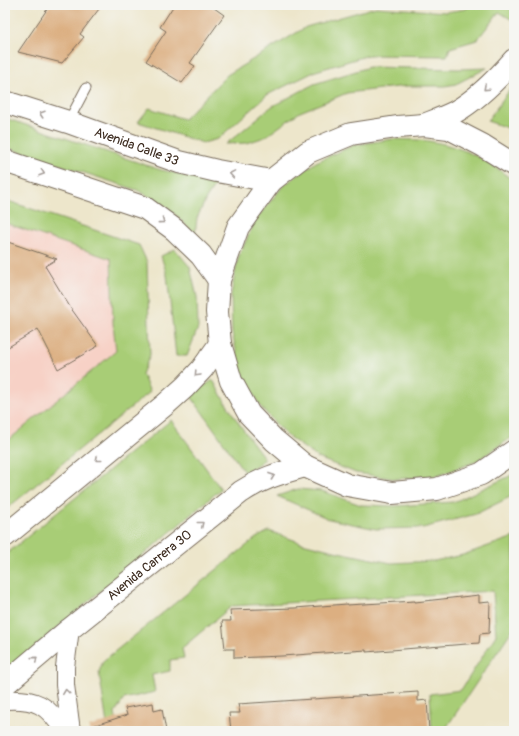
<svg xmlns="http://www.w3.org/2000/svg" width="519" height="736" font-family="Pangolin,sans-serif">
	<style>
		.built { fill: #f7d1c6 }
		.green { fill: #a8cd76; stroke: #727c4a }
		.building { fill: #dcaf81 }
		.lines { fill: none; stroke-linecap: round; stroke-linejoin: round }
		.lane-casing { stroke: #796c5b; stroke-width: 11 }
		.street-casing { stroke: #796c5b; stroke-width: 20 }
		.secondary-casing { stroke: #796c5b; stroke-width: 24 }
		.primary-casing { stroke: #796c5b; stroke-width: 24 }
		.lane { stroke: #fff; stroke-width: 9 }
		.street { stroke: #fff; stroke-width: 18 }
		.secondary { stroke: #fff; stroke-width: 22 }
		.primary { stroke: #fff; stroke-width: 22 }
		.oneway { stroke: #a79f9a }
		.labels { text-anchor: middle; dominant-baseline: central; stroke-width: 4; stroke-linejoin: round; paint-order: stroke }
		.street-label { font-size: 13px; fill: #3b2a1e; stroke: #f6f6f2 }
	</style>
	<rect width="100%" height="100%" fill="#f6f6f2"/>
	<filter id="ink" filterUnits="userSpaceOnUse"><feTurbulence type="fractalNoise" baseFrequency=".025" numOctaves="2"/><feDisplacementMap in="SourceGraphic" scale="8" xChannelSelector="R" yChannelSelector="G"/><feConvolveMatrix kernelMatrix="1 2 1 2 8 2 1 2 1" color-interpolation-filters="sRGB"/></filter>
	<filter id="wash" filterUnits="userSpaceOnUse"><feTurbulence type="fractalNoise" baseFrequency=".012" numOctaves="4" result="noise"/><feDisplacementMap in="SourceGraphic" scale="16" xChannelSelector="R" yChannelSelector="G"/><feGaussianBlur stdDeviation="0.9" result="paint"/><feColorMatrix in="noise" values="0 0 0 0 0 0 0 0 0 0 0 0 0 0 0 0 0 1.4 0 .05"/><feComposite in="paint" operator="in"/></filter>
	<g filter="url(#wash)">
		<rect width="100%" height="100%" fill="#ede6cb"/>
		<path class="built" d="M5,223L111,259L113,323L116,351L5,443Z"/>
		<path class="green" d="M469,5H514V21L499,12L477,40L450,48L447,56L369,55L316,71L267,95L218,139L203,143L138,122L149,108L184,119L227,75L306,27L376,7L446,12L466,9Z
			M369,67L458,69L487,68L456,84L445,86H406L347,93L300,112L265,137L247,143L226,144L271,107L314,84Z
			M514,84V130L487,121Z
			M5,118L161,170L194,177L219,179L206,199L197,218L195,234L166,206L137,190L5,147Z
			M393,139C406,140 421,139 434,142C463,147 493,162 514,182V436L475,462L437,476L396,479L356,473L318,458L285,434L260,406L241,371L232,333L231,295L238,258L256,219L283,186L316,162L354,145Z
			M5,200L139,245L147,262L150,355L142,374L150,392L5,510V443L116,351L113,323L111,259L5,223Z
			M175,249L190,267L197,297L198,328L187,356H176L167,275L161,256Z
			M213,380C228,409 246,434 265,459L245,473L190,395Z
			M171,420L221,489L5,672V555Z
			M514,474V495L476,514L423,528L376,529L329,519L277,496L298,489L322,491L361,505L396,506L454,502Z
			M269,531L302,543L338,552L391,563L434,561L463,555L514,537V627L444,731H432L430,694L461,690L496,635L493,591L232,606L182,648L184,658L170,660V671L152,675L155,692L124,699L115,713L118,731H108L99,672L103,661L256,538Z"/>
		<g id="blocks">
			<path class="building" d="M50,5H102L80,34L84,37L62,63L18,52Z
				M174,5H210L224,15L190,63L195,66L182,83L146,61L166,31L160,27Z
				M5,241L57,259L45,266L70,307L98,346L58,369L38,329L5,349Z
				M479,595V603L490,602L489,633L480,634L479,643L366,652V650L282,656L234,658V649H225L222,621H231L230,610L295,608L347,604V605L415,601V602Z
				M418,692V701L427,700L429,731H231L229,713H240L238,704Z
				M153,703L154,711L162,709L166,731H89V727L127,715L125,708Z"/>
		</g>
	</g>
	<g filter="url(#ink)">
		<use href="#blocks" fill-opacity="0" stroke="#796c5b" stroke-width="1"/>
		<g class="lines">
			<defs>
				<path id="lane" d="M68,122L86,88"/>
				<path id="street" d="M70,629L65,667V685L71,731
					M5,700C36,698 48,705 64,731"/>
				<g id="secondary">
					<path id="s1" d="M5,102L68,122L179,162L217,171L271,181"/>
					<path d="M5,161L145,208L175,230L201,255L219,280"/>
				</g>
				<g id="primary">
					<path d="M424,125C434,121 445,117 455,112C476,100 498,78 514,60"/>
					<path d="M514,165L482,145L449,128L424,125L397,127L351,134L308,152L271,181L238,227L219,280L217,312L220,344L231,381L249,414L274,440L305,466L347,485L392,493L437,489L481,474L514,451"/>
					<path d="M5,536L166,404L185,387L202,369L220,344"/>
					<path id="s2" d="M5,684L70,629L241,492C262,478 281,473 305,466"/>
				</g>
			</defs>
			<use href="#lane" class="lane-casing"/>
			<use href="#street" class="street-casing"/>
			<use href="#secondary" class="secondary-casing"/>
			<use href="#primary" class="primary-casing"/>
			<use href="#lane" class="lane"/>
			<use href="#street" class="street"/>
			<use href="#secondary" class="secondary"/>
			<use href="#primary" class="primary"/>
		</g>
		<defs><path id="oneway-chevron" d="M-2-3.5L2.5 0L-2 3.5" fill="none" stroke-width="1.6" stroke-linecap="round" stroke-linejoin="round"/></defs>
		<g class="oneway">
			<use href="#oneway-chevron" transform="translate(486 88) rotate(138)"/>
			<use href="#oneway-chevron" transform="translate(42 114) rotate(-162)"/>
			<use href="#oneway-chevron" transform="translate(42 173) rotate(19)"/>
			<use href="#oneway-chevron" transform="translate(232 174) rotate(-170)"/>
			<use href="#oneway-chevron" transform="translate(162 221) rotate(36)"/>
			<use href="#oneway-chevron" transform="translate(197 374) rotate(133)"/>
			<use href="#oneway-chevron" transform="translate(98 459) rotate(141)"/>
			<use href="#oneway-chevron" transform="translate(272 476) rotate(-20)"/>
			<use href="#oneway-chevron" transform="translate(201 524) rotate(-39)"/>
			<use href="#oneway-chevron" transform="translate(35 659) rotate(-40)"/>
			<use href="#oneway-chevron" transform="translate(66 692) rotate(-97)"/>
		</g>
	</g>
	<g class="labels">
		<g class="street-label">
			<text stroke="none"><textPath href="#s1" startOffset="139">Avenida Calle 33</textPath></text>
			<text stroke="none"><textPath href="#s2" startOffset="187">Avenida Carrera 30</textPath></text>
		</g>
	</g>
	<rect width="519" height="736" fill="none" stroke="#f6f6f2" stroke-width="20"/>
</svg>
